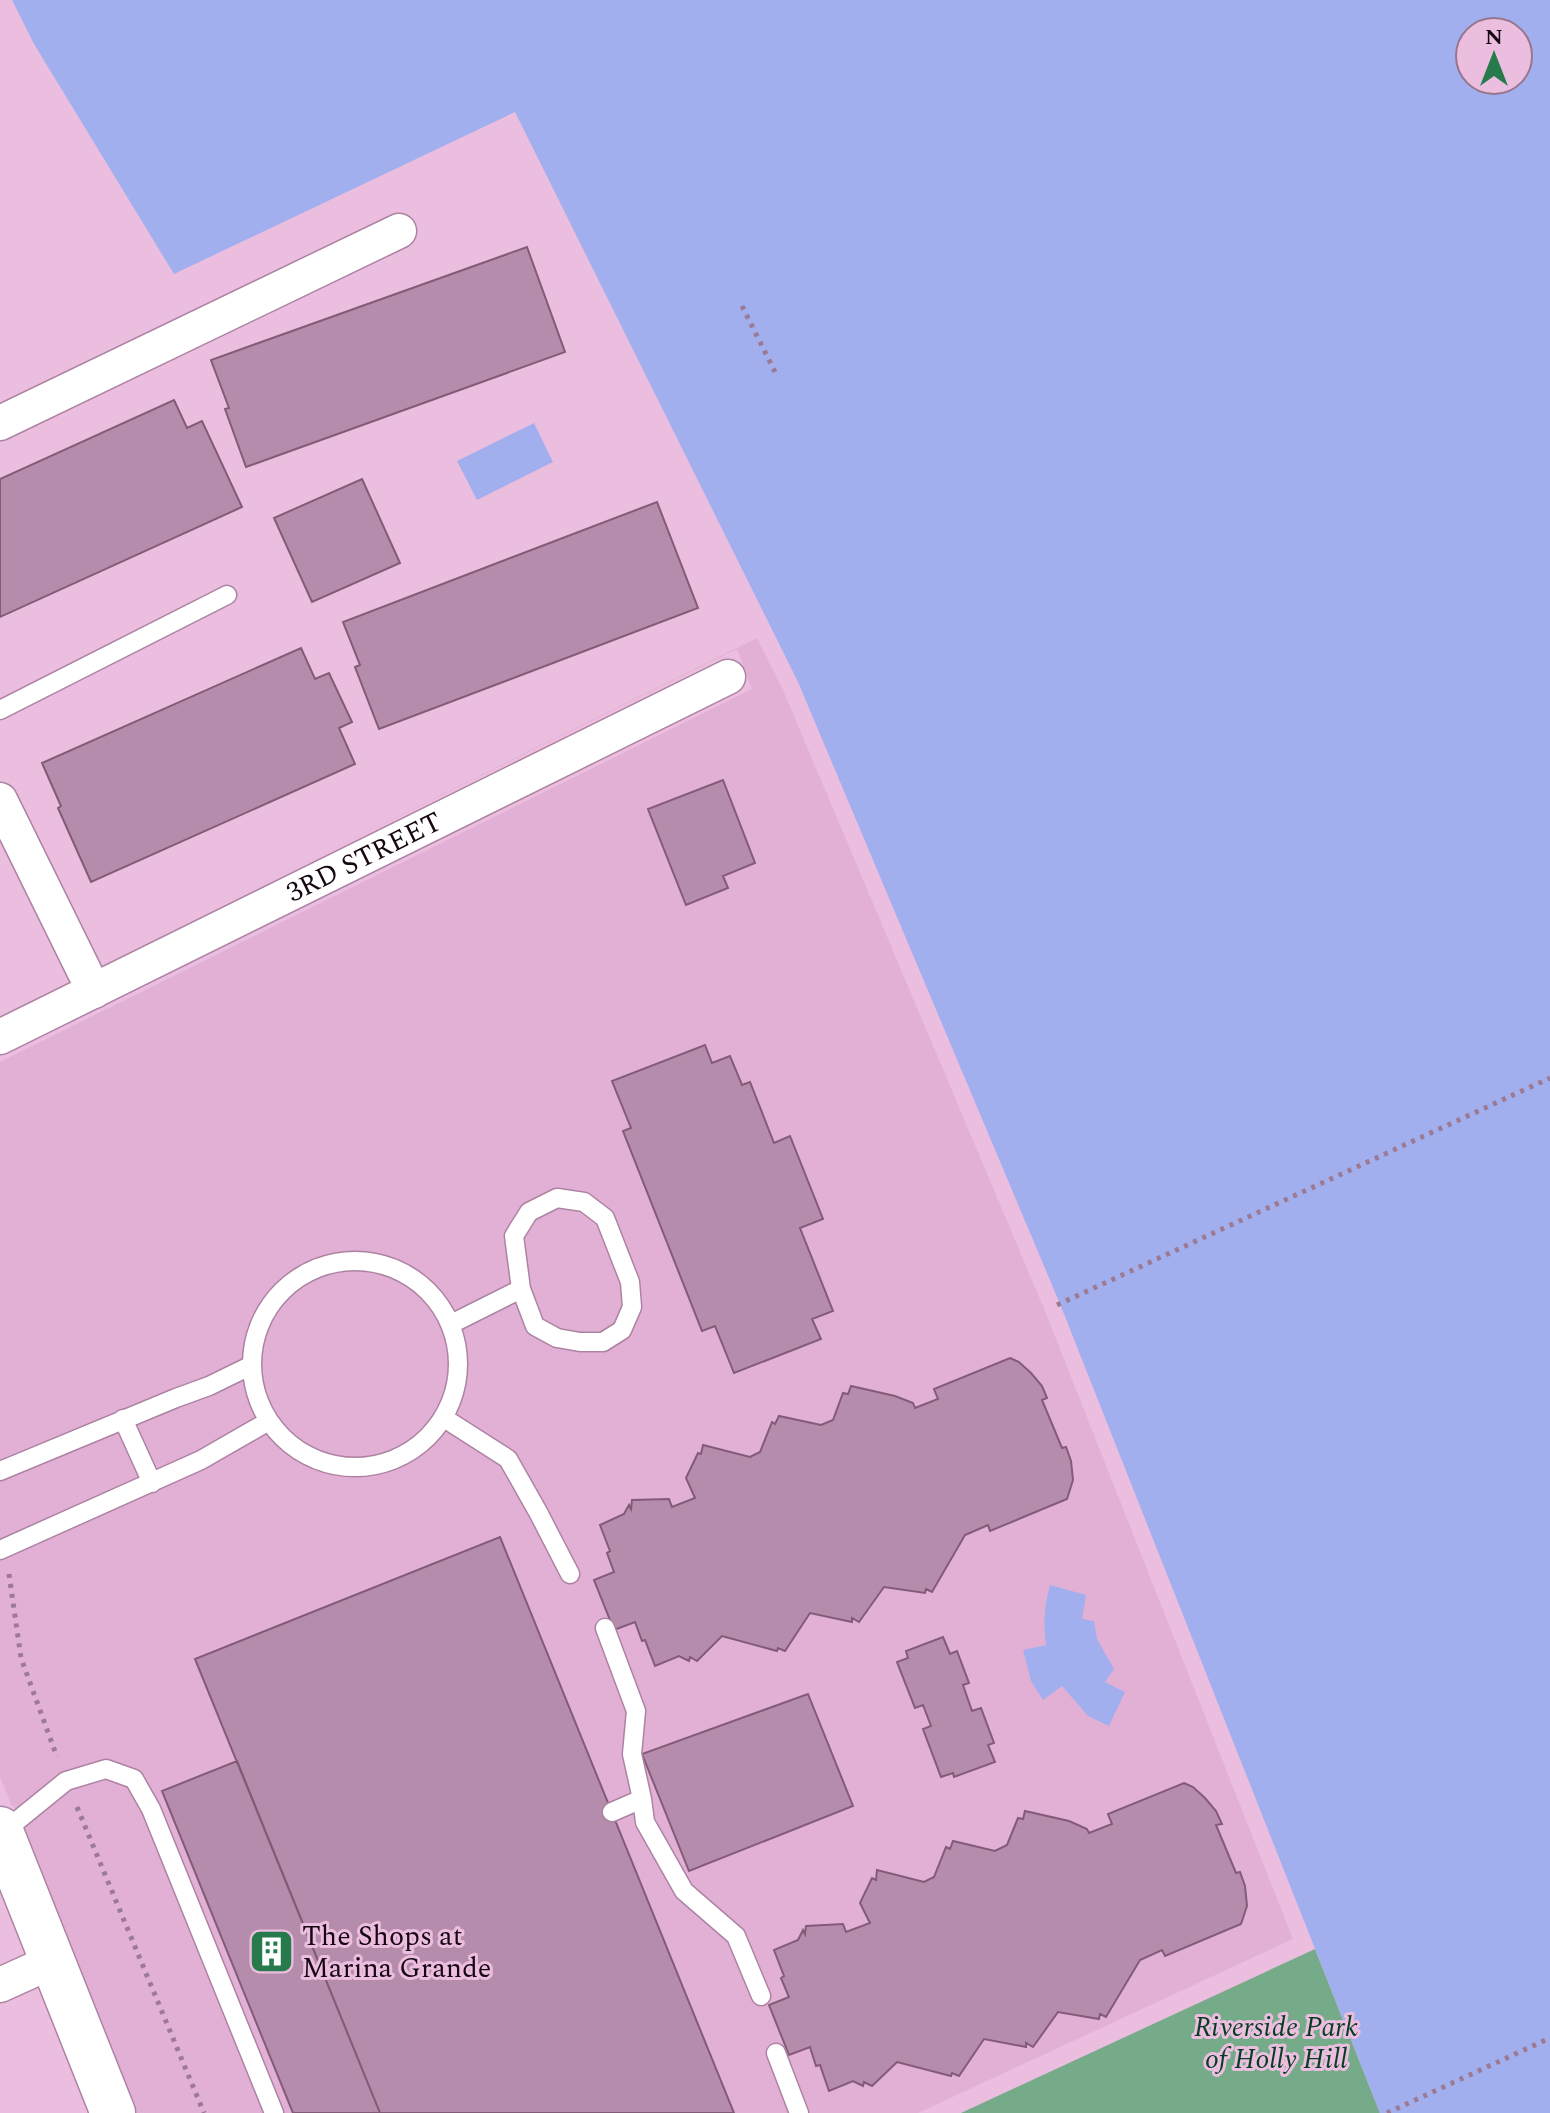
<svg xmlns="http://www.w3.org/2000/svg" width="1550" height="2113" font-family="Spectral,serif">
	<style>
		.built { fill: #e2b0d5 }
		.green { fill: #75ab88 }
		.water { fill: #a2afee; fill-rule: evenodd }
		.building { fill: #b68cac; stroke: #835b79; stroke-width: 2 }
		.lines { fill: none; stroke-linecap: round; stroke-linejoin: round }
		.service-casing { stroke: #ad83a3; stroke-width: 21 }
		.minor-casing { stroke: #ad83a3; stroke-width: 37 }
		.tertiary-casing { stroke: #ad83a3; stroke-width: 47 }
		.path { stroke: #9c7a93; stroke-width: 5; stroke-dasharray: 4 6; stroke-linecap: butt }
		.service { stroke: #fff; stroke-width: 18 }
		.minor { stroke: #fff; stroke-width: 34 }
		.tertiary { stroke: #fff; stroke-width: 44 }
		.labels { text-anchor: middle; dominant-baseline: central; stroke-width: 6; stroke-linejoin: round; paint-order: stroke }
		.street-label { font-size: 28px; fill: #160713; stroke: #ebbedf }
		.poi-label { font-size: 28px; fill: #160713; stroke: #ebbedf; text-anchor: start }
		.park-label { font-size: 28px; font-style: italic; fill: #073e22; stroke: #ebbedf }
	</style>
	<rect width="100%" height="100%" fill="#ebbedf"/>
	<path class="built" d="M757,638L783,690L1045,1311L1293,1939L918,2113H134L20,1825L14,1806H12L0,1777V1062L752,689L737,649L102,963Z"/>
	<path class="green" d="M1315,1949L1380,2113H961Z"/>
	<path class="water" d="M12,0H1550V2113H1380L1060,1304L798,682L515,112L174,274L34,44ZM1470,32H1518V80H1470Z
		M534,423L553,462L477,500L457,461Z
		M1050,1585L1086,1595L1082,1619L1094,1621L1097,1639L1114,1669L1105,1682L1125,1692L1109,1726L1088,1716L1062,1686L1043,1700L1031,1681L1023,1650L1046,1645C1043,1623 1044,1606 1050,1585Z"/>
	<path class="building" d="M527,247L565,352L246,467L225,409L229,408L211,360Z
		M174,400L187,428L202,421L242,507L0,617V479Z
		M362,479L400,563L312,602L274,518Z
		M657,502L698,608L379,729L355,667L360,665L343,622Z
		M301,648L315,679L329,673L352,722L339,728L355,764L91,882L58,808L61,806L42,763Z
		M723,780L755,863L723,876L728,888L686,905L648,809Z
		M705,1045L712,1063L730,1056L742,1085L750,1082L774,1143L790,1136L823,1219L800,1228L833,1311L812,1319L821,1339L734,1373L715,1326L702,1331L623,1131L631,1128L612,1081Z
		M1010,1358L1019,1362L1031,1373L1042,1386L1047,1398L1042,1400L1062,1448L1066,1447L1071,1461L1073,1480L1067,1499L990,1531L988,1525L965,1535L932,1592L926,1589L925,1593L884,1587L859,1622L852,1618V1622L810,1613L785,1651L778,1648L777,1651L722,1636L697,1661L690,1657L689,1661L679,1656L655,1666L645,1640L642,1641L635,1622L614,1630L594,1580L614,1572L607,1553L610,1551L600,1525L624,1514L629,1505L631,1509L632,1500L669,1499L672,1507L695,1498L686,1478L698,1453L701,1454L703,1445L750,1457L760,1452L772,1422L775,1424L779,1416L821,1425L833,1420L843,1393L848,1394L851,1386L895,1396L913,1403L915,1408L938,1399L934,1389Z
		M500,1537L734,2113H380L195,1659Z
		M943,1637L950,1654L957,1651L969,1683L963,1685L972,1711L981,1708L994,1743L988,1745L995,1762L954,1777L953,1773L941,1777L923,1729L931,1726L923,1705L915,1708L897,1662L908,1658L906,1651Z
		M808,1694L853,1806L689,1871L642,1754Z
		M237,1761L380,2113H293L162,1791Z
		M1184,1783L1193,1787L1205,1798L1216,1811L1222,1824L1216,1825L1236,1873L1240,1872L1245,1886L1247,1906L1241,1924L1165,1956L1162,1950L1140,1960L1106,2017L1100,2014L1099,2019L1058,2012L1033,2047L1026,2043V2047L984,2039L959,2076L952,2073L951,2076L897,2062L872,2086L864,2082L863,2086L853,2081L829,2091L820,2065L816,2066L810,2047L789,2055L769,2005L789,1997L781,1978L784,1976L774,1950L798,1940L803,1930L805,1934L806,1926L843,1924L846,1932L870,1923L860,1903L872,1878L876,1880L877,1870L924,1882L934,1877L946,1847L950,1849L953,1841L995,1851L1007,1845L1018,1818L1023,1819L1025,1811L1069,1821L1087,1829L1089,1833L1112,1824L1108,1814Z"/>
	<g class="lines">
		<defs>
			<path id="service" d="M0,710L227,595
				M252 1364a103 103 0 1 1 206 0a103 103 0 1 1-206 0Z
				M451,1324L521,1289L514,1236L529,1212L557,1198L584,1202L605,1218L630,1282L632,1307L622,1330L603,1342H580L557,1338L535,1326L521,1289
				M444,1418L508,1459L538,1512L570,1574
				M123,1419L152,1483
				M0,1471L176,1398L209,1386L252,1365
				M0,1550L201,1460L269,1421
				M605,1628L636,1711L632,1754L642,1799L645,1822L684,1891L736,1936L761,1996
				M612,1812L642,1799
				M2,1833L66,1781L106,1769L134,1779L151,1809L274,2113
				M776,2053L799,2113"/>
			<g id="minor">
				<path d="M0,423L399,231"/>
				<path d="M0,800L94,991"/>
				<path id="s1" d="M0,1037L728,677"/>
				<path d="M0,1985L53,1961"/>
			</g>
			<path id="tertiary" d="M0,1829L113,2113"/>
		</defs>
		<use href="#service" class="service-casing"/>
		<use href="#minor" class="minor-casing"/>
		<use href="#tertiary" class="tertiary-casing"/>
		<path class="path" d="M742,306L775,372
			M1057,1305L1550,1078
			M9,1574L21,1658L57,1757
			M77,1807L204,2113
			M1387,2113L1550,2038"/>
		<use href="#service" class="service"/>
		<use href="#minor" class="minor"/>
		<use href="#tertiary" class="tertiary"/>
	</g>
	<defs>
		<symbol id="building-square" viewBox="-11 -11 22 22"><rect x="-9" y="-9" width="18" height="18" rx="4" fill="#267a4c" stroke="#ebbedf"/><path d="M-4-6H4V6H1V3H-1V6H-4ZM-2.5-4.3h1.7v1.8h-1.7ZM.8-4.3h1.7v1.8H.8ZM-2.5-1h1.7V.8h-1.7ZM.8-1h1.7V.8H.8Z" fill="#fff"/></symbol>
	</defs>
	<g fill-rule="evenodd">
		<use href="#building-square" x="246" y="1926" width="51" height="51"/>
	</g>
	<g class="labels">
		<g class="street-label">
			<text stroke="none"><textPath href="#s1" startOffset="406">3RD STREET</textPath></text>
		</g>
		<g class="poi-label">
			<text x="302" y="1936">The Shops at<tspan x="302" dy="32">Marina Grande</tspan></text>
		</g>
		<g class="park-label">
			<text x="1276" y="2027">Riverside Park<tspan x="1276" dy="32">of Holly Hill</tspan></text>
		</g>
	</g>
	<g transform="translate(1494 56)"><circle r="38" fill="#ebbedf" stroke="#96758d" stroke-width="2"/>
	<path d="M0-6L14 30L0 20L-14 30Z" fill="#267a4c"/>
	<text y="-12" font-size="22" font-weight="bold" text-anchor="middle" fill="#160713">N</text>
	</g>
</svg>
